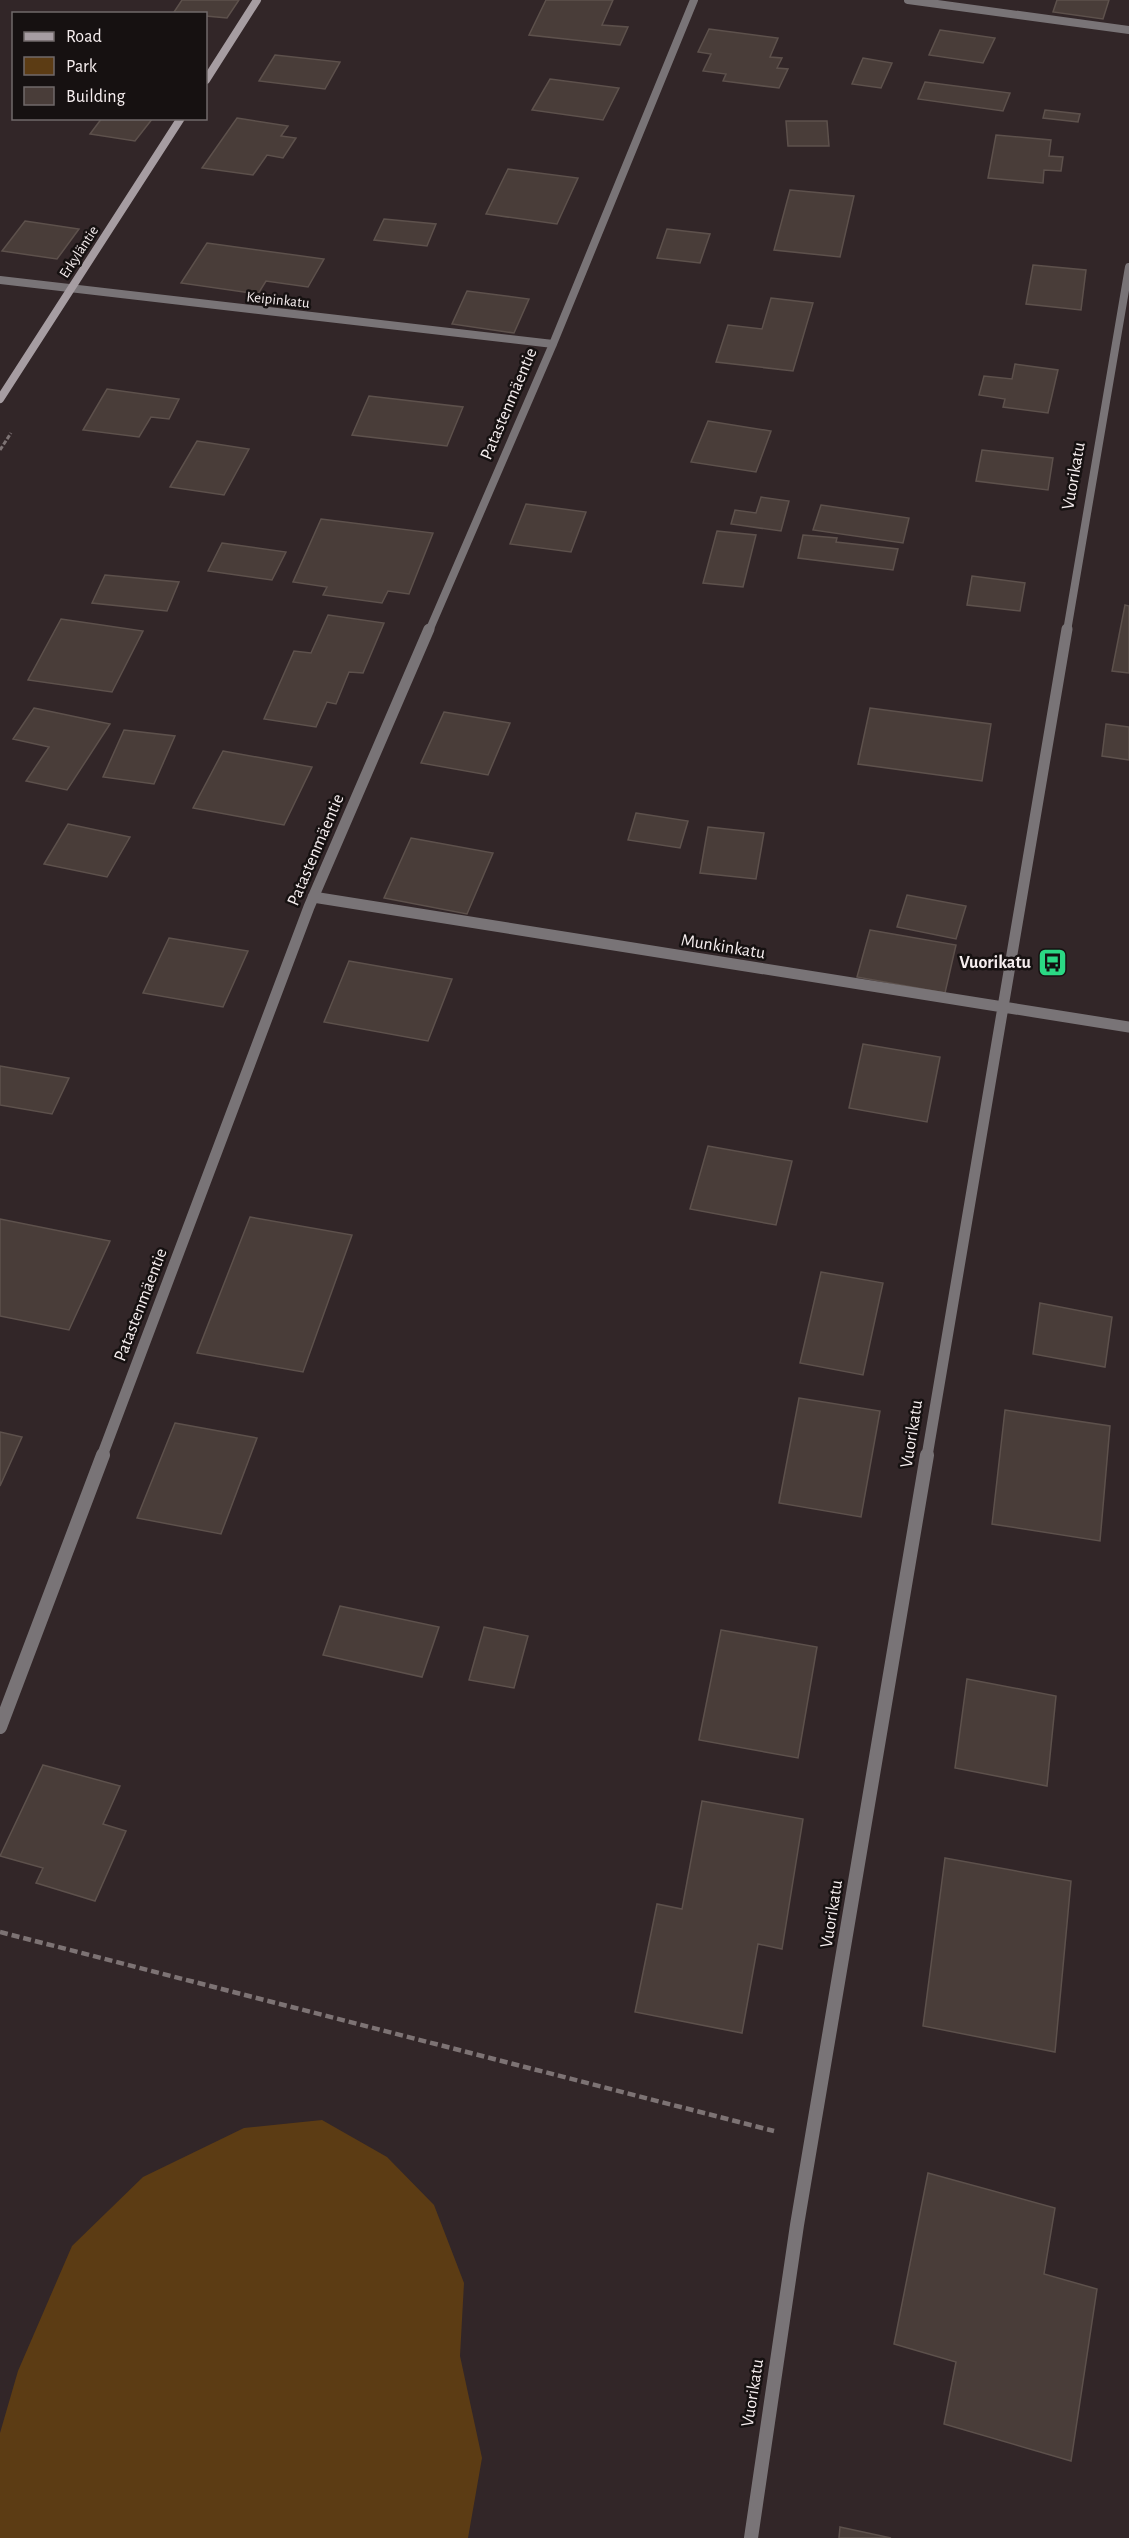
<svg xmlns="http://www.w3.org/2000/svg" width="1129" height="2538" font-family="'Alegreya Sans',sans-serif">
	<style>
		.green { fill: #5c3c14 }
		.building { fill: #493d39; stroke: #5d514c; stroke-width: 1.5 }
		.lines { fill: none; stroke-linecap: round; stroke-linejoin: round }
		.path-far1 { stroke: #7d7374; stroke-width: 3; stroke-dasharray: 4.5 2; stroke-linecap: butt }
		.path { stroke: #7d7374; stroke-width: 4.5; stroke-dasharray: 8 4; stroke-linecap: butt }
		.street-far2 { stroke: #797477; stroke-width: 8 }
		.street-far1 { stroke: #797477; stroke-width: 11 }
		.street { stroke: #797477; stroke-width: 14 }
		.secondary { stroke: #a69da2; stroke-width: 8 }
		.labels { text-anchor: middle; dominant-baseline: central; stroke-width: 5; stroke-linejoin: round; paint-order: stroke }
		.far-street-label { font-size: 15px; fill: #f6eeef; stroke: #161111 }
		.street-label { font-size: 18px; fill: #f6eeef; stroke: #161111 }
		.poi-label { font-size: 18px; font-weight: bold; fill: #f6eeef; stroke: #161111; text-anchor: end }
	</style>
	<rect width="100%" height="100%" fill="#322628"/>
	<path class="green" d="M322,2120L387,2157L434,2205L464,2283L460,2356L482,2458L468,2538H0V2433L18,2371L72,2246L143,2177L244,2128Z"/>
	<path class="building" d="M182,0H239L227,18L206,16V14L174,12Z
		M546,0H613L602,25L628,27L620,45L529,35Z
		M1057,0H1109L1103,19L1053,12Z
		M709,29L778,38L770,57L782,58L777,68L788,69L779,88L723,81L726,74L703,71L711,54L698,52Z
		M940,30L995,38L983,63L929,55Z
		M275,55L340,62L325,89L259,81Z
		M863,58L892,63L881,88L852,84Z
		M550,79L619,88L603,120L532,110Z
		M925,82L1010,93L1003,111L918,99Z
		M1045,110L1080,114L1078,122L1043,118Z
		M102,118H153L135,141L90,134Z
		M237,118L288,126L281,136L296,138L283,158L267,155L253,175L202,168Z
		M786,121H827L829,146H788Z
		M996,135L1051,140L1049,156L1063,157L1061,171L1044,170L1043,183L988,178Z
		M508,169L578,178L557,224L486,214Z
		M790,190L854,196L840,257L774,250Z
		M384,219L436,224L427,246L374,240Z
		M25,221L79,229L57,259L2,251Z
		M667,229L710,234L700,263L657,258Z
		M207,243L324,259L308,287L266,281L258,294L181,283Z
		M1033,265L1086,270L1081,310L1026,304Z
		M467,291L529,299L514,333L452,324Z
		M771,298L813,303L793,371L716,362L728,325L762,329Z
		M1015,364L1058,370L1048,413L1003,407L1005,399L979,395L984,376L1012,379Z
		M107,389L179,399L169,419L151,417L139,437L83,430Z
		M369,396L463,407L447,446L352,435Z
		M708,421L771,431L756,472L691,462Z
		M197,441L249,449L224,495L170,487Z
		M982,450L1053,458L1048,490L976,481Z
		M761,497L789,501L781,531L731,524L735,510L756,513Z
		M526,504L586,512L571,552L510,544Z
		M821,505L909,518L903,543L813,530Z
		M321,519L433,533L409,594L388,591L382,603L323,595L327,587L293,582Z
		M717,531L756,535L743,587L703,583Z
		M803,535L837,538L836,542L898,549L893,570L798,558Z
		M222,543L286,552L272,580L208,571Z
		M105,575L179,582L167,611L92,603Z
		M972,576L1025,583L1020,611L967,605Z
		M1125,605L1129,606V673L1112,671Z
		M328,615L384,623L363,673L349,672L336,704L327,702L316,727L264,719L294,651L311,653Z
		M61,619L143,631L112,692L28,680Z
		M34,708L110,724L67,790L26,781L49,747L13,739Z
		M870,708L991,724L982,781L858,764Z
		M444,712L510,723L488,775L421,763Z
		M1106,724L1129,727V760L1102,756Z
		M124,730L175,736L154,784L103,777Z
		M223,751L312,767L284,825L193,808Z
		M636,813L688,821L680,848L628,840Z
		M68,824L130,837L107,877L44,864Z
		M708,827L764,833L756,879L700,873Z
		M411,838L493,853L467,914L384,898Z
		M907,895L966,906L956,939L897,927Z
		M870,930L956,945L945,993L857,977Z
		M169,938L248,951L223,1007L143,993Z
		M349,961L452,979L428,1041L324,1022Z
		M863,1044L940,1057L927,1122L849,1108Z
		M0,1066L69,1078L52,1114L0,1105Z
		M708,1146L792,1161L776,1225L690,1209Z
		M250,1217L352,1235L303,1372L197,1353Z
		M0,1219L110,1241L69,1330L0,1316Z
		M821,1272L883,1283L863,1375L800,1363Z
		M1040,1303L1112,1317L1105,1367L1033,1354Z
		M799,1398L880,1411L861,1517L779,1503Z
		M1005,1410L1110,1426L1100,1541L992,1524Z
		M175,1423L257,1438L221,1534L137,1518Z
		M0,1432L22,1437L0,1486Z
		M340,1606L439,1627L422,1677L323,1655Z
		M484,1627L528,1636L514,1688L469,1680Z
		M721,1630L817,1647L798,1758L699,1740Z
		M967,1679L1056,1696L1047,1786L955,1768Z
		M43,1765L120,1786L103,1824L126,1831L95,1901L36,1883L43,1868L0,1856Z
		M702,1801L803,1819L782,1949L758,1944L742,2033L635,2012L657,1904L682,1909Z
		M945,1858L1071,1881L1055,2052L923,2026Z
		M928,2173L1055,2208L1044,2274L1097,2289L1071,2461L944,2424L956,2362L894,2344Z
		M840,2527L891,2538H839Z"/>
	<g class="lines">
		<path class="path-far1" d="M0,450L11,433"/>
		<path class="path" d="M0,1932L774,2131"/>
		<path class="street-far2" d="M908,0L1129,30
			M0,280L553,344
			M429,631L553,344L694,0
			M1067,631L1129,267"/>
		<path class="street-far1" d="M313,897L1129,1027
			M102,1456L309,907L429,629
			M927,1456L1067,629"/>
		<path class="street" d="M0,1727L103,1455
			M751,2538L797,2225L927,1455"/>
		<path class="secondary" d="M206,80L257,0
			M0,399L181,118"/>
	</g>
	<defs>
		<symbol id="bus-square" viewBox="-11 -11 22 22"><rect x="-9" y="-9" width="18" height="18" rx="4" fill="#2bd884" stroke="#161111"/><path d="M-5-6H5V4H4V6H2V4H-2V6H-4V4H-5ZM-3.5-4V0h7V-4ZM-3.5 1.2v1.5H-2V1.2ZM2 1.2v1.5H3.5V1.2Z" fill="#111"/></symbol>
	</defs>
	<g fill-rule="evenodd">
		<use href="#bus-square" x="1036" y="946" width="33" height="33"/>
	</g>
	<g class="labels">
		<g class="far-street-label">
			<text transform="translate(79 252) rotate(-57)">Erkyläntie</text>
			<text transform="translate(278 300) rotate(6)">Keipinkatu</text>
		</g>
		<g class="street-label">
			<text transform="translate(509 404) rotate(-67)">Patastenmäentie</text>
			<text transform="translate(1074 476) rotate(-80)">Vuorikatu</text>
			<text transform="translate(316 850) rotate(-67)">Patastenmäentie</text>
			<text transform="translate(723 947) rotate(9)">Munkinkatu</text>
			<text transform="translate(141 1305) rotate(-69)">Patastenmäentie</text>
			<text transform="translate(912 1434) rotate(-81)">Vuorikatu</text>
			<text transform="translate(832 1914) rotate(-81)">Vuorikatu</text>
			<text transform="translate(753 2393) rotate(-81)">Vuorikatu</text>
		</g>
		<g class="poi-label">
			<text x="1031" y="963">Vuorikatu</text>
		</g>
	</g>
	<rect x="12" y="12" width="195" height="108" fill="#161111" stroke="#70696a" stroke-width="1.5"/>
	<rect x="24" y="32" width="30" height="9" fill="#a69da2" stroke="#70696a" stroke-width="1.5"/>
	<text x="66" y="42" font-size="18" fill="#f6eeef">Road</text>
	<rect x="24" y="57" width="30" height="18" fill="#5c3c14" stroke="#70696a" stroke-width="1.5"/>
	<text x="66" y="72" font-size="18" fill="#f6eeef">Park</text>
	<rect x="24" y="87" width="30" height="18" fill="#493d39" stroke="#70696a" stroke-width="1.5"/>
	<text x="66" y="102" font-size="18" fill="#f6eeef">Building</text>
</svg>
